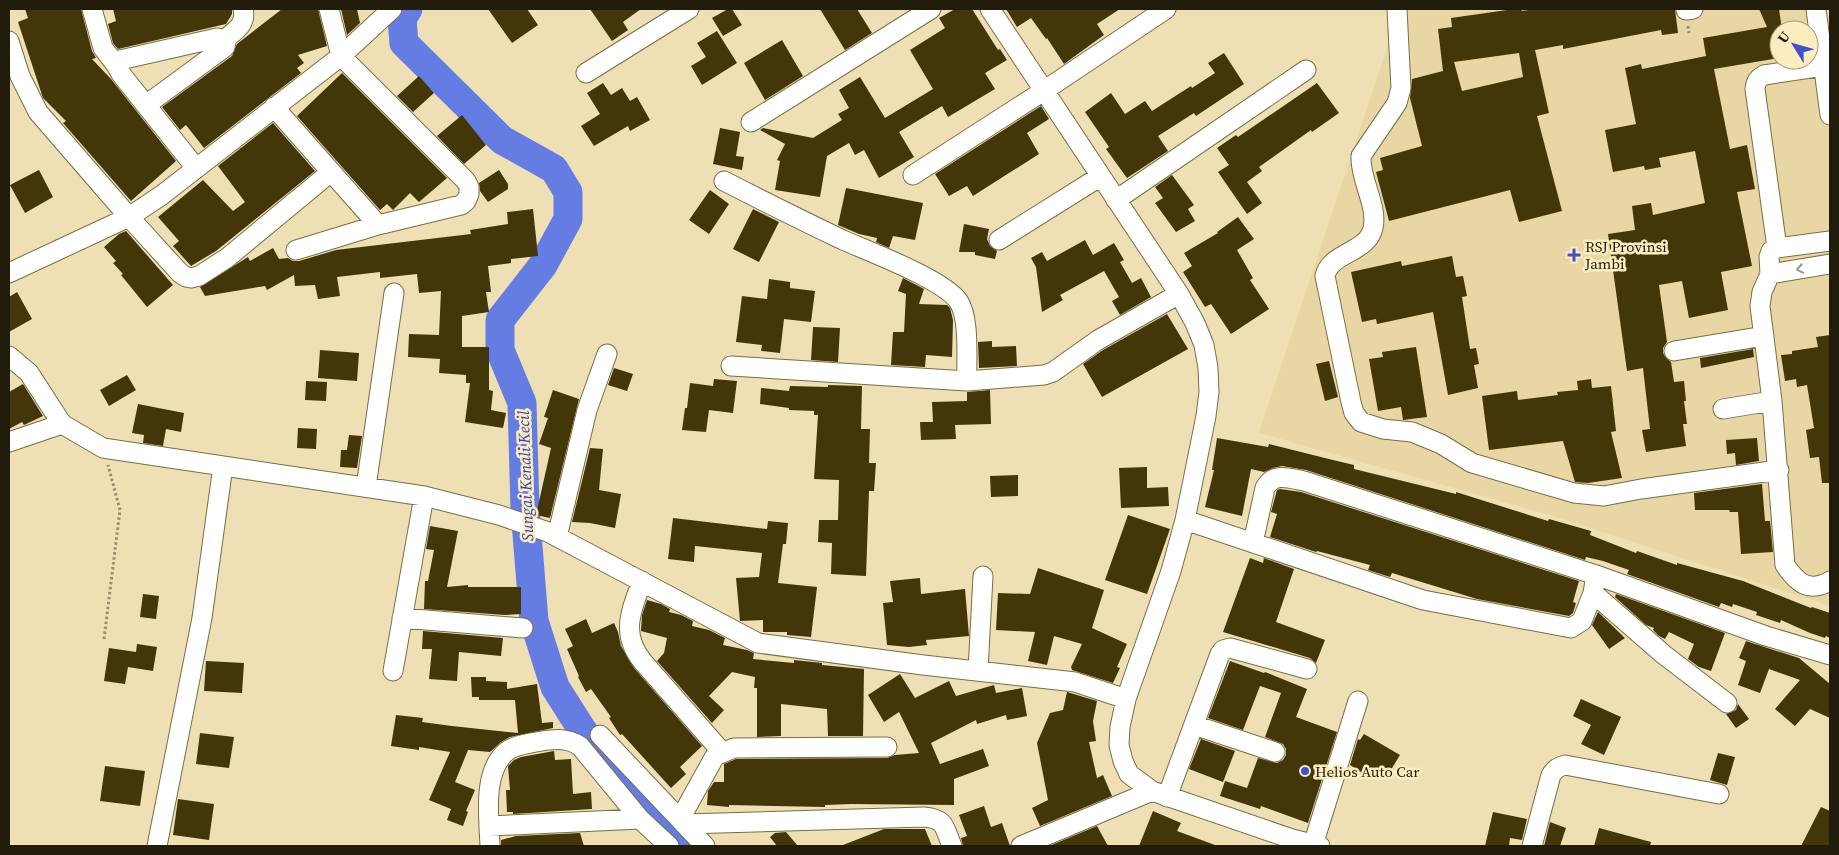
<svg xmlns="http://www.w3.org/2000/svg" width="1839" height="855" font-family="'Source Serif 4',serif">
	<style>
		.built { fill: #e8d7a4; fill-rule: evenodd }
		.lines { fill: none; stroke-linecap: round; stroke-linejoin: round }
		.river { stroke: #657ce2; stroke-width: 29 }
		.building { fill: #433609; fill-rule: evenodd }
		.minor-casing { stroke: #7a6c45; stroke-width: 21 }
		.path { stroke: #988d6d; stroke-width: 3; stroke-dasharray: 2.5 2.5; stroke-linecap: butt }
		.minor { stroke: #fff; stroke-width: 19 }
		.oneway { stroke: #9c9992 }
		.poi-dot { fill: #4052c5; stroke: #fcedc1; stroke-width: 2 }
		.labels { text-anchor: middle; dominant-baseline: central; stroke-width: 5; stroke-linejoin: round; paint-order: stroke }
		.poi-label { font-size: 15px; fill: #221c0c; stroke: #fcedc1; text-anchor: start }
		.water-label { font-size: 16px; font-style: italic; fill: #323fb5; stroke: #fcedc1 }
	</style>
	<rect width="100%" height="100%" fill="#eee0b4"/>
	<path class="built" d="M1389,9H1820L1830,77V606L1553,516L1259,433L1390,39ZM1779,30H1809V60H1779Z"/>
	<g class="lines">
		<path class="river" d="M408,9L402,19L404,43L502,140L554,169L568,192V219L543,265L500,320V350L522,403L525,509L534,621L555,687L581,728L602,758L684,846"/>
	</g>
	<path class="building" d="M25,9H81L92,51L96,58L92,59L111,79L176,161L131,201L63,123L66,121L43,98L18,22L28,18Z
		M113,9H232V14L226,24L118,49L113,43L108,24L116,21Z
		M282,9H318L327,46L298,55L304,63L297,68L301,73L204,148L186,125L180,130L162,107L232,56L237,44Z
		M341,9H357L360,23L347,35Z
		M488,9H527L538,25L512,43Z
		M590,9H641L623,22L628,30L612,41Z
		M728,9H732L742,25L723,36L712,18Z
		M820,9H857L872,33L845,50Z
		M955,9H972L998,50L1000,49L1007,60L985,73L995,89L948,117L942,106L899,132L914,157L879,178L864,150L855,155L849,143L827,156L820,197L775,190L780,161L777,160L785,144L760,130L763,128L813,138L842,120L838,114L849,108L839,90L860,77L885,118L933,89L910,50L945,28L939,18Z
		M1006,9H1120L1097,24L1104,35L1064,64L1047,38L1046,39L1031,18L1017,27Z
		M1514,9H1521L1522,11L1534,9H1675L1678,33L1662,35L1661,30L1563,49V45L1535,50L1549,113L1537,116L1562,211L1519,222L1510,190L1389,221L1376,172L1383,170L1380,158L1422,146L1410,98L1412,79L1443,71L1438,29L1452,27L1451,18ZM1519,53L1523,77L1462,91L1454,62Z
		M1759,9H1779L1782,30H1779V58L1714,69L1730,149L1747,145L1755,189L1737,192L1752,266L1721,272L1728,310L1689,318L1682,281L1659,285L1667,342L1663,348V353L1666,358L1671,362L1674,382L1684,381L1686,401H1684L1687,424H1683L1686,446L1646,452L1642,430L1650,429L1643,368L1627,371L1608,234L1635,230L1632,206L1651,203L1653,215L1705,203L1695,151L1659,158L1661,167L1645,170L1644,166L1613,172L1605,130L1636,124L1625,68L1641,64L1642,69L1706,56L1703,38L1767,27Z
		M717,31L737,63L702,85L691,66L706,57L697,43Z
		M782,40L803,76L765,100L744,63Z
		M1224,53L1244,84L1196,116L1194,113L1158,136L1168,151L1127,178L1106,149L1109,147L1085,112L1111,93L1125,114L1145,101L1152,111L1191,86L1192,88L1215,73L1208,63Z
		M342,73L447,178L419,202L410,193L393,210L387,204L380,210L297,116Z
		M419,76L434,93L413,112L397,96Z
		M603,83L611,95L622,88L630,101L637,97L650,120L630,131L628,126L594,146L581,126L600,114L587,93Z
		M1317,83L1339,113L1312,132L1311,130L1259,167L1262,171L1247,182L1262,203L1247,214L1218,172L1229,165L1217,148L1236,135L1238,137Z
		M1041,106L1049,119L1027,133L1039,154L973,196L967,186L949,196L935,174Z
		M462,115L486,145L464,164L437,136Z
		M273,123L315,171L216,251L191,266L173,246L179,241L158,217L203,180L233,211L245,202L218,166Z
		M720,128L740,132L736,156L744,157L742,170L713,164Z
		M39,170L53,197L25,213L10,185Z
		M499,170L508,184V189L488,202L480,191L479,183Z
		M1172,175L1194,205L1188,209L1195,221L1176,232L1155,203L1163,198L1155,187Z
		M846,188L923,203L915,240L893,236L889,248L876,242L877,238L859,234L838,225Z
		M710,190L729,204L709,234L689,220Z
		M533,209L538,256L511,259V263L488,266L491,292H486L489,312L462,316V347H489V390L493,391L491,410L506,413L503,428L465,422L470,383H466V375L439,373L440,359L408,357L409,334L439,335L441,291L419,293L417,274L380,278V272L337,277L340,296L318,299L315,285L295,286L294,275L267,290L265,286L205,296L200,287L248,257L250,261L273,248L279,259L288,258L293,261H299L336,250L471,234L470,230L508,224L507,212Z
		M753,209L779,222L759,262L733,249Z
		M1238,217L1254,239L1237,250L1253,278L1250,280L1269,309L1231,334L1211,304L1205,307L1183,272L1192,266L1184,253L1218,233L1217,232Z
		M964,224L989,229L987,239L990,246L997,251L995,259L975,255V252H959Z
		M126,231L173,285L147,307L121,275L123,274L113,263L116,261L104,247L119,234Z
		M1085,240L1093,255L1114,243L1124,260L1120,262L1132,283L1141,278L1151,297L1120,315L1112,301L1119,297L1104,271L1060,295L1063,300L1042,312L1036,267L1031,258L1042,252L1047,261Z
		M1452,256L1456,277L1463,276L1467,296L1462,297L1470,349L1476,348L1479,364L1474,365L1478,388L1448,395L1433,312L1377,324L1376,319L1362,322L1351,272L1401,261L1402,266Z
		M903,278L924,289L919,304L947,305L950,308L953,320L952,357L926,355L925,367L891,365L893,332H904L906,294L898,291Z
		M769,279L790,282V288L815,291L811,322L784,319L780,353L761,351L762,345L736,342L742,296L767,299Z
		M17,292L32,319L9,332V297Z
		M1167,314L1188,349L1102,397L1083,364L1103,350Z
		M813,327L840,328L838,362L811,360Z
		M1830,335V483H1822L1819,457L1810,458L1806,430L1814,428L1807,385L1797,387L1796,379L1785,381L1781,355L1792,354V351L1818,347L1816,337Z
		M992,341V347L1016,346L1017,366L979,368L978,342Z
		M1416,347L1427,417L1403,420L1401,407L1378,411L1369,359L1383,357L1382,352Z
		M1753,349L1754,357L1701,368L1700,358Z
		M320,350L359,353L357,381L318,378Z
		M1329,361L1338,397L1325,401L1316,364Z
		M614,368L633,374L627,391L608,385Z
		M127,375L136,390L109,406L100,390Z
		M714,379L737,381L733,413L709,410L706,432L682,430L685,408H687L690,383L713,386Z
		M1591,379L1592,388L1611,386L1616,431L1611,432L1622,478L1588,483L1575,482L1563,441L1489,450L1482,396L1517,391L1518,400L1558,395L1557,392L1578,390L1577,381Z
		M306,381L327,382L326,401L305,400Z
		M23,384L43,416L24,425L22,422L9,429V392Z
		M828,385L862,386L861,429H870L869,463H876L874,491H869L866,576L831,574L832,543L818,542L819,520H838L839,480L814,479L818,415H814V411L789,410V408L760,404L761,388L789,391L790,386L828,387Z
		M553,390L579,399L550,518L536,515L551,448L539,444L548,418L544,417Z
		M990,390L991,424L955,425L956,439L921,440L920,422H933L932,402L967,401V392Z
		M138,404L184,413L181,432L166,429L163,446L143,443L144,435L132,433Z
		M298,428L317,429L316,449L297,448Z
		M349,435L362,436L357,468L340,467L341,450H347Z
		M1217,438L1268,447L1269,444L1333,460L1354,465V469L1456,494V492L1548,521L1549,519L1591,531L1590,535L1636,553L1637,551L1677,565V563L1743,581L1811,608L1812,607L1830,613V638L1826,636L1825,638L1810,633L1781,620L1780,623L1756,615L1757,612L1733,604L1732,607L1721,603L1719,607L1627,574L1629,570L1603,561L1586,557L1585,560L1306,470L1282,466L1273,468L1264,472L1251,469L1242,516L1205,507L1214,470H1212Z
		M1757,438L1759,461L1736,465L1735,453L1727,454L1726,440Z
		M590,448L603,449L599,490L621,494L615,528L590,523L572,522Z
		M1147,467V488L1168,487L1169,506L1121,508L1119,468Z
		M1018,475V496L991,497L990,476Z
		M1762,484L1765,521H1770L1773,552L1741,554L1738,512H1730L1729,510H1695L1694,493Z
		M1280,489L1301,492L1579,581L1573,602L1576,603L1573,613L1569,616L1477,599L1392,573L1390,577L1368,570L1370,565L1317,551L1316,552L1270,537L1277,514L1271,512L1277,490Z
		M1128,515L1170,529L1147,594L1105,580Z
		M673,518L767,529L768,521L788,523L786,544H783L778,583L817,587L811,637L787,635V632H763V620L740,621L736,578L759,577L762,553L695,546L694,562L668,559Z
		M430,526L458,531L447,587L468,585V587H521V614L505,615L424,609L425,581H428L434,550L426,549Z
		M1250,558L1263,563L1264,558L1294,569L1276,622L1325,640L1316,663L1310,658L1223,632Z
		M1038,568L1104,590L1092,628L1127,644L1117,667L1120,668L1113,683L1072,670L1071,667L1082,644L1054,636L1047,665L1028,661L1035,632L996,630L998,593L1030,594Z
		M920,578L921,594L965,589L969,636L926,640L927,645L909,647L887,645L883,603L893,602L890,581Z
		M143,594L159,596L156,619L140,617Z
		M1616,594L1725,633L1711,671L1699,667L1688,659L1694,644L1669,632L1665,639L1659,636L1653,630L1654,628L1646,625L1615,597Z
		M647,600L661,604L670,609L669,612L681,615L693,621L692,626L709,630L725,638L723,645L747,650L754,653L753,659L794,663V660L822,663V665L864,669L863,736H828L827,709L781,704V736L757,737V688H754L755,677L732,672L709,696L724,710L712,723L657,661L664,653L667,638L641,631L642,615Z
		M1598,612L1625,638L1609,649L1592,625Z
		M586,619L592,633L614,623L618,632L621,646L634,668L702,746L680,767L686,774L671,788L622,734L620,735L609,718L611,717L591,689L586,692L578,677L579,676L567,649L573,646L565,629Z
		M423,631L503,638L501,656L459,652L457,681L429,679L432,649H422Z
		M1746,641L1799,658L1830,684V718L1810,709L1795,726L1775,709L1800,680L1769,669L1760,693L1738,685L1746,661L1739,658Z
		M137,644L157,647L153,671L128,667L125,684L104,681L109,648L136,652Z
		M206,661L244,663L242,693L204,691Z
		M1230,661L1264,673L1265,672L1307,689L1296,717L1337,732L1308,823L1261,806L1260,809L1220,796L1225,781L1247,788L1258,758L1277,763L1283,760L1286,755V749L1283,744L1265,737L1281,693L1260,686L1243,730L1208,718Z
		M900,674L915,698L949,681L956,696L994,685L996,693L1022,688L1027,716L1007,720L1006,715L977,724L976,720L931,743L940,764L983,749L989,766L954,779V805L851,804L825,805V807L729,805V807L707,805L708,791L714,782H724V764L736,759L887,758L895,755L919,753L899,712L884,722L868,695Z
		M471,677H486V681L507,682V689L537,684L542,723L553,722V728L510,737L501,742L490,752L468,750L455,782L475,790L466,811L468,812L463,826L447,820L451,809L429,800L450,752L419,747V750L391,746L396,715L423,718L422,722L452,726L518,733L515,700H479V697H472Z
		M1067,692L1097,701L1093,721L1096,741L1089,742L1097,778L1103,775L1112,796L1040,826L1032,808L1048,800L1037,743L1050,713L1063,710Z
		M1581,699L1621,717L1604,755L1581,744L1591,725L1573,716Z
		M1738,704L1749,719L1736,728L1726,714L1736,710Z
		M200,733L234,737L229,768L196,764Z
		M1364,734L1400,755L1386,778L1374,771L1370,778L1350,765L1358,739L1360,740Z
		M1201,739L1235,751L1223,782L1189,769Z
		M554,751L555,760L571,759L573,794L591,792L592,809L513,814V812H507L506,790H510L508,766L514,760L521,757Z
		M1718,753L1735,757L1727,785L1710,780Z
		M105,766L145,771L140,806L100,801Z
		M178,799L214,804L209,840L173,835Z
		M984,806L991,827L1002,823L1010,846H963L961,838L967,836L959,815Z
		M1821,807L1830,811V846H1801Z
		M1153,811L1181,823L1177,831L1215,845V846H1139Z
		M1493,812L1527,819L1522,840L1510,838L1509,846H1485Z
		M1550,822L1566,828L1560,846H1544Z
		M1097,826L1108,846H1049Z
		M1599,828L1651,842L1650,846H1594Z
		M884,829H925L932,846H843V845Z
		M786,832L798,846H777L770,837L775,833Z
		M580,833L584,846H501V840L516,836Z"/>
	<g class="lines">
		<defs>
			<path id="minor" d="M92,9L103,48L116,65
				M990,9L1179,294L1195,323L1204,345L1208,368L1209,392L1206,416L1185,520L1171,571L1126,699L1120,727L1119,745L1123,761L1129,774L1152,791L1292,839L1320,846
				M1397,9L1401,88L1397,103L1361,156V159C1361,181 1378,207 1373,228C1368,253 1330,252 1325,276L1351,402L1354,413L1361,422L1383,429L1412,432L1441,444L1472,463L1574,493L1604,496L1641,489L1779,470
				M1816,9L1830,115
				M1686,10L1693,9
				M224,40C235,31 247,24 243,9
				M9,41L20,76L38,112L129,217L162,195L341,56L392,9
				M586,73L689,9
				M146,105L225,47L226,42L222,39L217,38L120,60L116,65L121,74L196,168
				M274,107L378,225
				M751,122L931,9
				M913,175L1045,90L1166,9
				M724,181C763,201 803,221 843,240C870,252 945,280 959,302C970,320 966,359 967,381
				M1116,200L1306,70
				M999,240L1101,176
				M1830,241L1777,248L1771,251L1769,257L1770,274L1762,292L1760,306L1772,401L1785,565C1797,583 1809,593 1830,581
				M1777,248L1755,89C1756,82 1757,79 1764,75L1824,66
				M296,250L378,225L461,205L466,201L469,194V187L466,181L341,56L329,9
				M9,273L129,217L180,273L186,277L191,278L199,276L227,258L331,172
				M1770,274L1830,264
				M1674,351L1764,336
				M9,356L29,373L62,424L103,448L424,496L499,515L548,532L758,643L923,665L1075,682L1126,699
				M731,366L967,381L1044,375L1053,372L1098,340L1179,294
				M1723,409L1772,401
				M9,442L62,424
				M366,487L394,293
				M1185,520L1423,600L1571,628L1582,621L1593,593L1596,575
				M557,537L587,410L607,354
				M1253,543L1265,488C1274,472 1288,478 1304,481L1596,575L1766,636L1830,655
				M642,581C631,611 620,634 643,662L722,752
				M1593,593L1663,654L1727,703
				M402,618L523,628
				M393,671L424,496
				M978,671L983,576
				M1194,725L1275,752
				M600,735L705,846
				M1167,797L1220,654L1223,650L1230,648L1307,669
				M680,819L715,756L734,748L887,747
				M684,824L924,817C946,819 944,827 952,846
				M489,826L640,819
				M1313,845L1358,701
				M157,846L202,618L223,466
				M490,846C489,818 482,771 507,751C515,745 527,744 536,742C553,739 566,737 580,746L640,819L669,846
				M1021,846L1152,791
				M1532,846L1551,775C1555,769 1558,767 1565,765L1719,794"/>
		</defs>
		<use href="#minor" class="minor-casing"/>
		<path class="path" d="M1688,26L1689,33
			M104,639L120,510L108,465"/>
		<use href="#minor" class="minor"/>
	</g>
	<defs><path id="oneway-chevron" d="M-2-3.5L2.5 0L-2 3.5" fill="none" stroke-width="1.6" stroke-linecap="round" stroke-linejoin="round" transform="scale(1.25)"/></defs>
	<use class="oneway" href="#oneway-chevron" transform="translate(1800 269) rotate(170)"/>
	<g class="poi-dot">
		<path d="M1571.5 247.5h5v5h5v5h-5v5h-5v-5h-5v-5h5z"/>
		<circle cx="1305" cy="771" r="5"/>
	</g>
	<g class="labels">
		<g class="poi-label">
			<text x="1585" y="246">RSJ Provinsi<tspan x="1585" dy="17">Jambi</tspan></text>
			<text x="1315" y="771">Helios Auto Car</text>
		</g>
		<g class="water-label">
			<text transform="translate(525 476) rotate(-92)">Sungai Kenali Kecil</text>
		</g>
	</g>
	<rect width="1839" height="855" fill="none" stroke="#221c0c" stroke-width="20"/>
	<g transform="translate(1794 45) rotate(307)"><circle r="24" fill="#fcedc1" stroke="#a59979"/>
	<path d="M0-4L9 19L0 12L-9 19Z" fill="#4052c5"/>
	<text y="-8" font-size="14" font-weight="bold" text-anchor="middle" fill="#221c0c">U</text>
	</g>
</svg>
